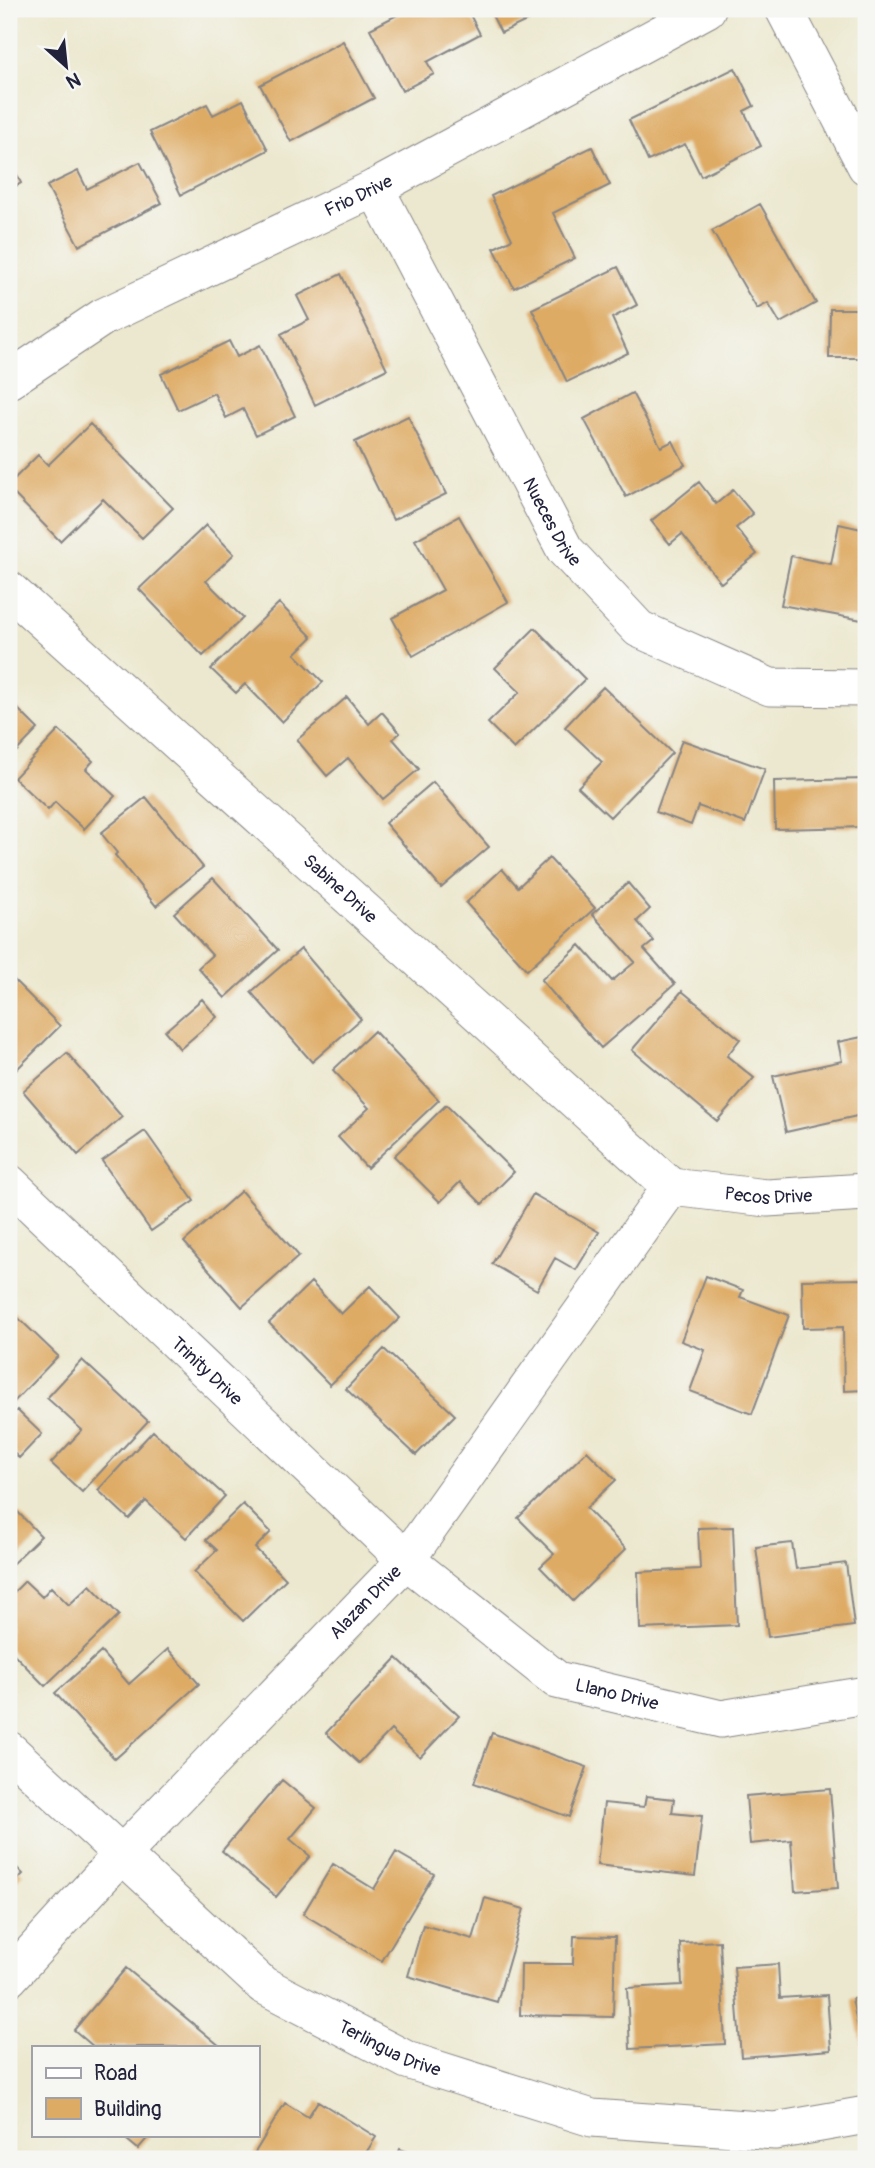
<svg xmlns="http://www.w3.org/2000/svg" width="875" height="2168" font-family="Pangolin,sans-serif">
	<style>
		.building { fill: #deab65 }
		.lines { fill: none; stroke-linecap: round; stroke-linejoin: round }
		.street-casing { stroke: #878585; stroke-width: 39 }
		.street { stroke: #fff; stroke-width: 37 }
		.labels { text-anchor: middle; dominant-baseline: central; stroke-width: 5; stroke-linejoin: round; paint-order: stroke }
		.street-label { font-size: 18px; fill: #22223b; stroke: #f6f6f2 }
	</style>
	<rect width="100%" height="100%" fill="#f6f6f2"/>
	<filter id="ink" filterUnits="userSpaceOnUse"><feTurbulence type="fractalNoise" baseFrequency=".0143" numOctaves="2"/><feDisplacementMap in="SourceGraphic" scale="14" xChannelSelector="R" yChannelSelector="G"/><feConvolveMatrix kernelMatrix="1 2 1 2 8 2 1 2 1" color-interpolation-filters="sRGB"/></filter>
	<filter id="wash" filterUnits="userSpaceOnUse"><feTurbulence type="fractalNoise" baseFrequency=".00686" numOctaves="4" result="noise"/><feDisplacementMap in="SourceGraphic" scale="28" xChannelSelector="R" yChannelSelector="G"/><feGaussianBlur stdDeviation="1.57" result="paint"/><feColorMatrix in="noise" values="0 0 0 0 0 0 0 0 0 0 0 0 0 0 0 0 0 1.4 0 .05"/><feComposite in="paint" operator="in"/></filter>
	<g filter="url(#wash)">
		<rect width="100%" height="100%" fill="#ece8cf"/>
		<g id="blocks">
			<path class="building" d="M396,9H467L480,34L427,62L434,74L402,91L370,29L399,14Z
				M489,9H552L501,33Z
				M343,41L374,98L291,142L260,85Z
				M735,68L754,106L744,111L761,146L701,176L685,144L648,161L629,120Z
				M243,100L268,150L181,195L150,132L207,104L213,115Z
				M592,147L610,185L553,213L575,258L514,288L494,248L512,239L491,196Z
				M9,159L21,183L9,190Z
				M140,162L162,203L79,246L47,186L78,171L87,189Z
				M760,204L816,303L780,323L768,303L757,309L712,231Z
				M618,267L637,305L612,318L628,353L567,382L532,309Z
				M341,274L387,369L315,405L281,334L309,320L297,296Z
				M830,309H866V358H829Z
				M229,341L237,357L260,345L295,416L256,435L243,409L226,418L214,393L178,410L161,374Z
				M632,393L661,447L673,441L685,465L626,497L584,419Z
				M408,416L446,494L393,520L355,442Z
				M90,424L173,508L142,538L103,499L60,541L9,489V484L38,455L48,465Z
				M699,482L716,504L733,490L753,514L736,528L757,554L721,583L682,534L670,544L651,521Z
				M459,516L508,602L413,656L392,618L443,590L415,540Z
				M839,524L866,530V600L862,620L781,605L791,556L831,564Z
				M206,525L234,554L206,581L243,618L203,656L139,589Z
				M279,603L312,637L295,654L323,682L282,722L245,684L236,693L211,669Z
				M535,628L585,679L514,749L488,723L520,692L495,668Z
				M603,687L672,753L610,817L578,787L602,762L565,727Z
				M347,697L369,724L382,712L400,733L393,739L419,769L383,799L348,758L327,776L297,740Z
				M9,700L38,729L9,759Z
				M59,730L93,761L86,769L115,796L84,829L55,802L48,810L14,778Z
				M682,740L765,769L745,823L698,806L691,825L656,812Z
				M866,779V827L775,829L774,781Z
				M433,782L489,847L441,888L385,823Z
				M146,797L203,867L156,906L115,855L117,853L101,833Z
				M549,858L595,908L527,970L466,903L502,869L518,887Z
				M213,878L278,950L225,998L198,968L212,955L174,913Z
				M628,883L650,909L637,921L654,941L644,949L675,984L601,1048L541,980L580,945L612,981L635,962L592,914Z
				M301,949L361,1019L312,1062L251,992Z
				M9,975L60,1026L9,1077Z
				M682,991L740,1039L727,1056L754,1078L717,1121L632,1050Z
				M202,999L217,1017L180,1049L165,1031Z
				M374,1031L439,1100L367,1168L338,1137L369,1108L333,1070Z
				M862,1037L866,1056V1114L786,1132L773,1076L842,1061L838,1042Z
				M67,1053L122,1117L78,1155L23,1091Z
				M446,1105L514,1172L482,1204L460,1182L440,1202L394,1156Z
				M145,1131L194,1201L151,1231L102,1161Z
				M241,1191L299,1256L242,1307L184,1242Z
				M533,1194L599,1232L576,1270L555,1258L537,1290L492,1264Z
				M706,1276L743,1290L740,1297L789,1315L752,1414L690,1391L705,1350L681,1341Z
				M866,1279V1390L844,1391L843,1327L803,1328L802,1280Z
				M311,1282L341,1314L370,1286L400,1318L330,1385L269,1323Z
				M9,1309L58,1356L9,1407Z
				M384,1349L455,1415L416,1455L346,1389Z
				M82,1360L148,1421L82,1492L51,1463L82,1430L47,1398Z
				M17,1410L42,1434L19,1458L9,1448V1418Z
				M153,1431L225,1496L186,1538L146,1501L129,1519L98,1490Z
				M587,1451L616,1480L586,1508L626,1549L573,1601L540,1567L554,1554L518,1518Z
				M9,1503L41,1536L9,1567Z
				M243,1504L271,1532L255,1548L286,1579L243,1621L194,1572L217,1550L206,1540Z
				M733,1527L737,1625L640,1629L638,1572L700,1569L698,1528Z
				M792,1543L796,1569L846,1563L854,1626L768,1637L756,1547Z
				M25,1581L42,1597L51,1587L69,1605L90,1585L119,1615L45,1686L9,1649V1597Z
				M168,1649L199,1684L115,1759L55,1693L101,1652L129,1684Z
				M397,1658L459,1716L420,1757L391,1730L359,1763L326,1733Z
				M492,1733L587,1767L569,1817L474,1783Z
				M282,1780L316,1808L290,1839L310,1856L276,1897L222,1851Z
				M830,1789L838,1888L795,1891L791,1840L750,1844L746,1796Z
				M646,1796L674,1799L672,1813L702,1816L695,1876L597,1865L604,1803L644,1807Z
				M396,1852L434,1874L382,1961L303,1914L333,1864L374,1889Z
				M9,1860L23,1874L9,1888Z
				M485,1898L524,1909L497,2002L408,1976L423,1925L473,1939Z
				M574,1936L615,1937L613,2017L520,2015L521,1964H573Z
				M720,1941L725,2044L630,2049L627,1988L682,1985L680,1943Z
				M778,1964L780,1998L827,1995L831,2050L741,2057L734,1967Z
				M126,1968L221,2047H94L74,2030Z
				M866,1996V2047L862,2048L852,1999Z
				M318,2101L376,2137L362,2159H251L285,2103L308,2117Z
				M121,2135H150L138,2149Z
				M400,2149L426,2159H396Z"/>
		</g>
	</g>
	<g filter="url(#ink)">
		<use href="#blocks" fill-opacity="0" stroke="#878585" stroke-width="2"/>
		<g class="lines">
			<defs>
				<g id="street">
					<path d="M784,9L866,166"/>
					<path id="s1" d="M375,188L565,550L639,629L770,687L866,688"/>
					<path id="s2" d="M9,380L103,317L375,188L707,9"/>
					<path id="s3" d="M9,590L671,1187"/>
					<path id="s4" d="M9,1183L406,1560L557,1680L721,1719L866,1695"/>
					<path id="s5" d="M671,1187L767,1198L866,1192"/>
					<path id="s6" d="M9,1750L263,1985L407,2060L592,2118L775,2131L866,2115"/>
					<path id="s7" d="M9,1978L122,1854L406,1560L671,1187"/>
				</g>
			</defs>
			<use href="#street" class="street-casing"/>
			<use href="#street" class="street"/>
		</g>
	</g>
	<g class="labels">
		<g class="street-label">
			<text stroke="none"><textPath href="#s2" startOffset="396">Frio Drive</textPath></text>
			<text stroke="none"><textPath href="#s1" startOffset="378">Nueces Drive</textPath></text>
			<text stroke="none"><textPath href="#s3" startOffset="446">Sabine Drive</textPath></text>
			<text stroke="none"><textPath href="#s5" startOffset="98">Pecos Drive</textPath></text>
			<text stroke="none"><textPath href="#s4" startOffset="273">Trinity Drive</textPath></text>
			<text stroke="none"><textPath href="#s7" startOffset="518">Alazan Drive</textPath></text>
			<text stroke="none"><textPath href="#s4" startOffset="802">Llano Drive</textPath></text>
			<text stroke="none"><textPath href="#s6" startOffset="488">Terlingua Drive</textPath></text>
		</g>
	</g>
	<rect width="875" height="2168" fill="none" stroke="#f6f6f2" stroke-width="35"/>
	<rect x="32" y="2046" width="228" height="91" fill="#f6f6f2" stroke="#a1a1a9" stroke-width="2"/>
	<rect x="46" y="2068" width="35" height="10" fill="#ffffff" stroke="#a1a1a9" stroke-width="2"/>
	<text x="94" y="2080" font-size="21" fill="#22223b">Road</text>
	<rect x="46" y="2098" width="35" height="21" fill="#deab65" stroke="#a1a1a9" stroke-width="2"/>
	<text x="94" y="2116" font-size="21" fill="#22223b">Building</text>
	<g transform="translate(66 66) rotate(153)" stroke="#f6f6f2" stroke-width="5" paint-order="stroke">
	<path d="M0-5L12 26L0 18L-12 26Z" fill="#22223b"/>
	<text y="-10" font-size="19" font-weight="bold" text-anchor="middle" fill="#22223b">N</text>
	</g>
</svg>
